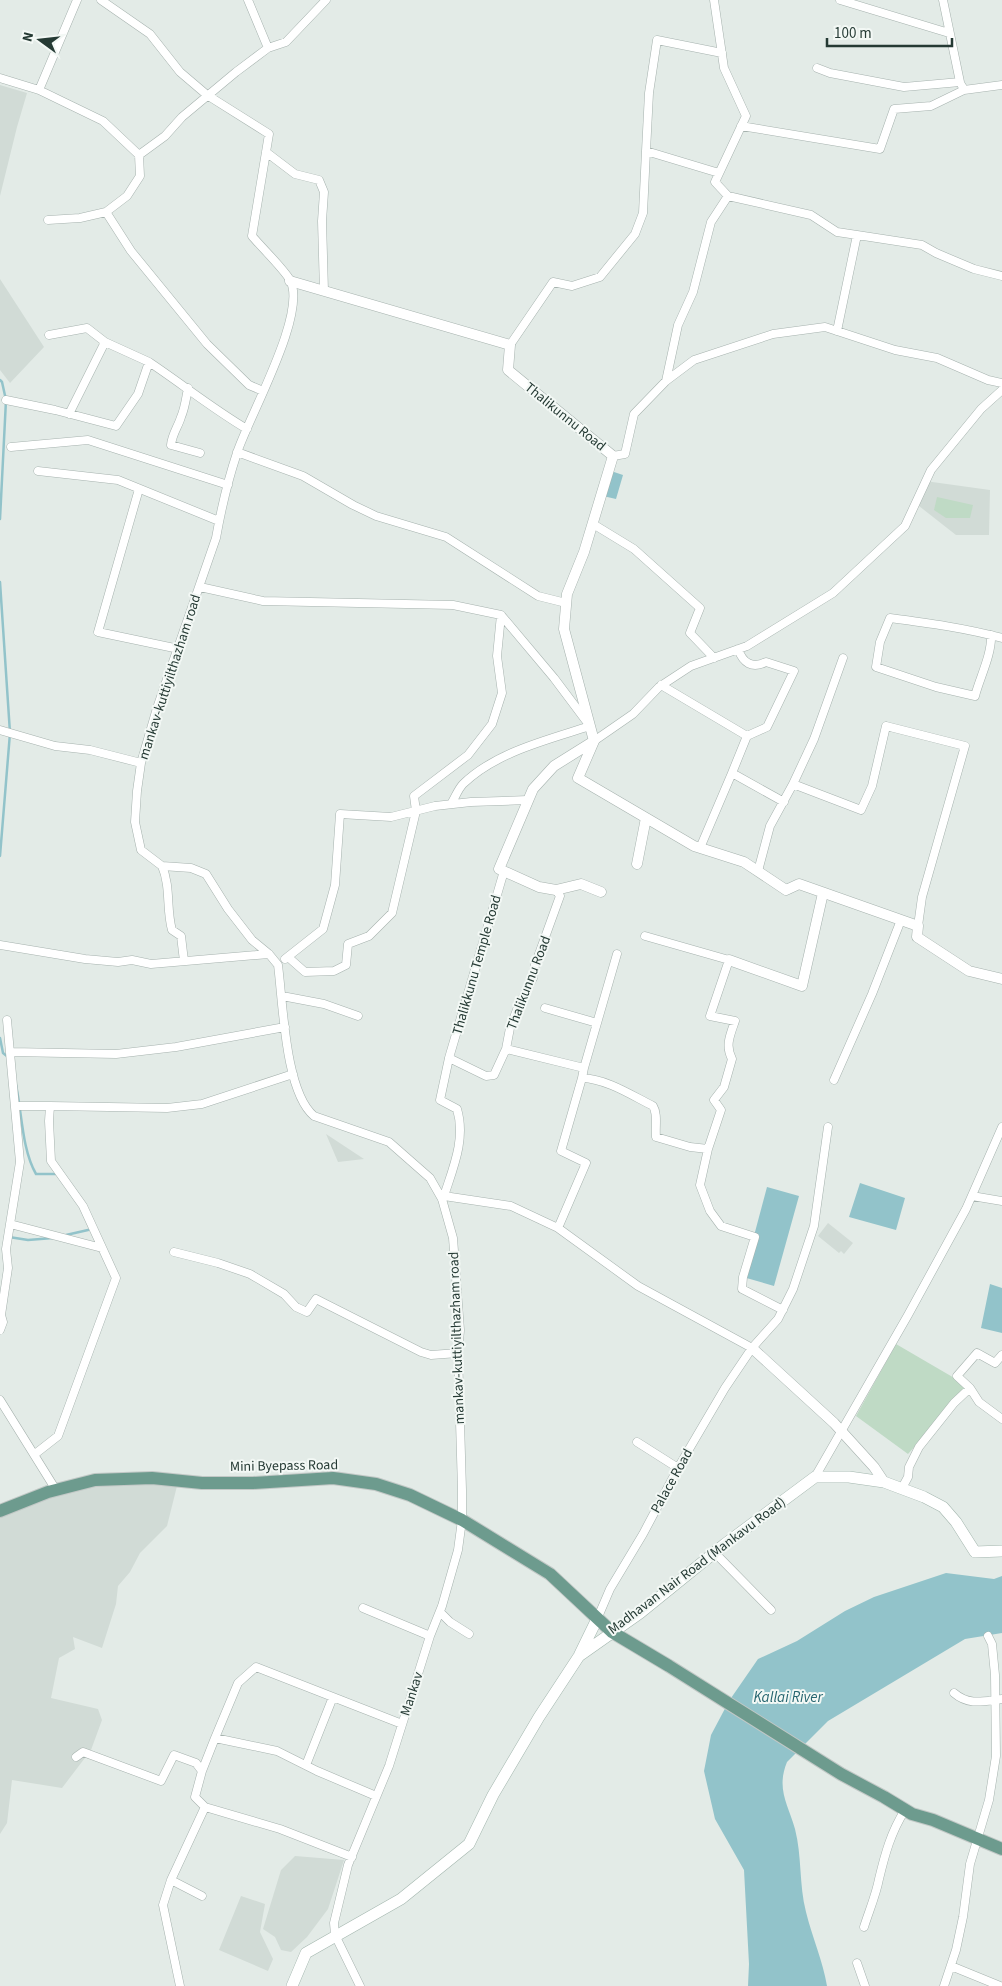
<svg xmlns="http://www.w3.org/2000/svg" width="1002" height="1986" font-family="'Source Sans 3',sans-serif">
	<style>
		.built { fill: #d1dbd6 }
		.green { fill: #bfdac5 }
		.water { fill: #92c3ca }
		.lines { fill: none; stroke-linecap: round; stroke-linejoin: round }
		.stream { stroke: #92c3ca; stroke-width: 2.5 }
		.minor-casing { stroke: #a6b2ae; stroke-width: 9 }
		.tertiary-casing { stroke: #a6b2ae; stroke-width: 11 }
		.secondary-casing { stroke: #a3b6ae; stroke-width: 12 }
		.primary-casing { stroke: #c2c8c6; stroke-width: 14 }
		.minor { stroke: #fff; stroke-width: 8 }
		.tertiary { stroke: #fff; stroke-width: 10 }
		.secondary { stroke: #fff; stroke-width: 11 }
		.primary { stroke: #6d9b8e; stroke-width: 12 }
		.labels { text-anchor: middle; dominant-baseline: central; stroke-width: 4; stroke-linejoin: round; paint-order: stroke }
		.street-label { font-size: 14px; fill: #253a34; stroke: #f3f8f5 }
		.water-label { font-size: 15px; font-style: italic; fill: #26656f; stroke: #f3f8f5 }
	</style>
	<rect width="100%" height="100%" fill="#e3ebe7"/>
	<path class="built" d="M0,85L27,93L17,127L0,196Z
		M0,279L44,347L10,383L0,370Z
		M925,481L990,490L989,535H956L919,506Z
		M326,1134L364,1159L338,1162Z
		M828,1223L853,1243L844,1254L841,1251L839,1253L818,1236Z
		M116,1483L177,1486L167,1526L140,1553L130,1572L118,1586L116,1604L102,1648L73,1637L75,1649L59,1658L51,1698L98,1709L102,1720L91,1750L62,1788L12,1780L7,1823L0,1834V1518L50,1495Z
		M295,1856L344,1860L328,1909L307,1937L291,1952L281,1950L275,1937L263,1929L281,1870Z
		M241,1896L265,1904L260,1932L273,1959L268,1971L219,1950Z"/>
	<path class="green" d="M937,497L973,505L970,518H946L934,510Z
		M896,1344L968,1386L908,1454L856,1416Z"/>
	<path class="water" d="M611,471L623,475L616,499L603,496Z
		M860,1183L905,1198L896,1230L849,1217Z
		M767,1187L799,1196L774,1286L743,1277Z
		M990,1284L1002,1288V1333L981,1328Z
		M946,1573L994,1579L1002,1576V1633L965,1639L828,1721L787,1762C776,1789 788,1804 795,1829C802,1856 799,1885 806,1912C812,1937 823,1961 827,1986H748L749,1964L744,1870L715,1819L704,1771L711,1735L729,1701L758,1659L797,1641L845,1611L874,1597Z"/>
	<g class="lines">
		<path class="stream" d="M0,380L2,382L6,400L0,519
			M0,582L10,733L0,856
			M0,1038L3,1053L8,1057
			M16,1085C22,1113 22,1150 36,1174H58
			M66,1235L88,1230
			M9,1237L28,1240L53,1238"/>
		<defs>
			<path id="minor" d="M101,0L150,34L180,72L207,95L269,134L252,236C262,248 283,268 290,280C308,313 249,416 237,453C228,480 221,510 216,538L157,708L141,763L137,791L135,822L141,850L162,866L191,868L206,874L228,909L252,940L269,954L278,965C283,1003 285,1092 314,1116L389,1142L430,1178L442,1199L453,1238L460,1330L458,1353L462,1490V1520L458,1550L442,1606L430,1636L389,1766L348,1865L334,1923L335,1935L360,1986
				M248,0L268,48
				M714,0L724,68L746,116L715,182L728,196L811,215L837,232L857,235L837,331
				M840,0L949,33
				M817,68L830,73L904,87L960,82L943,0
				M0,78L39,90L103,121L139,155
				M962,86L964,90L1002,85
				M39,90L77,0
				M741,126L880,149L894,109L931,106L964,90
				M646,151L649,93L657,40L722,53
				M266,152L295,174L319,180L324,192L322,221L324,291
				M106,212L131,251L207,344L249,385L263,391
				M48,220L80,218L106,212L127,196L140,176L139,155L165,136L182,117L236,72L268,48L286,42L326,0
				M857,235L922,245L936,253L974,269L1002,276
				M510,345L553,282L572,286L600,277L635,234L643,213L646,151L719,173
				M149,362C182,384 213,409 247,429
				M666,381L678,325L693,292L711,222L728,196
				M188,388C186,398 185,408 181,417C178,427 172,434 171,445L200,453
				M6,400L55,410L116,426L138,394L149,362L105,342L87,328L49,335
				M69,414L105,342
				M11,447L88,440L228,485
				M237,452L303,476L353,505L376,516L446,537L538,596L566,603
				M613,456L625,454L634,414L666,381L694,360L773,334L825,327L895,350L937,358L988,380L1002,383
				M38,471L118,480L219,521
				M139,489L98,632L179,649
				M593,524L634,549L700,608L690,633L714,658
				M200,587L263,601L453,605L501,615
				M991,635C992,654 980,677 975,696L936,687L876,667L880,642L890,618C928,623 965,628 1002,638
				M738,649C743,663 752,669 766,662L794,671L767,727L747,736L732,773L784,802
				M661,685L747,736
				M0,730L55,746L90,750L141,763
				M594,741L633,714L659,687L691,666L747,646L833,593L905,526L931,470L981,409L1002,390
				M793,784L814,739L843,658
				M700,848L732,773
				M162,866C171,887 166,909 172,930L181,936L184,961
				M758,871L770,826L793,784L861,810L872,786L886,726L965,746L922,897L918,926
				M556,890L560,896L535,965L533,978L518,1007L510,1028L506,1049L584,1068L582,1078C607,1079 631,1095 653,1106C658,1114 655,1127 656,1137L690,1147L708,1149
				M645,936L729,960L710,1016L735,1021C730,1035 725,1046 732,1059L724,1087L714,1100L721,1110L708,1149L700,1185L710,1211L721,1226L755,1237L743,1277L742,1289L783,1310
				M0,945L85,959L118,962L132,960L151,964L269,954
				M288,957L305,972L334,971L346,965L348,944L369,936L392,913L416,811L414,796L468,755L492,724L502,693L497,656L501,615L554,678L590,726C547,740 496,752 463,784C458,789 455,798 451,804
				M285,959L323,929L335,885L340,814L391,817L435,806L471,802L528,800
				M282,996L324,1004L358,1016
				M545,1008L597,1023
				M11,1052L116,1054L176,1047L285,1027
				M449,1058L504,871
				M584,1068L617,954
				M834,1080L872,994L901,920
				M15,1106H50
				M444,1196L511,1206L558,1228L638,1286L752,1348
				M972,1196L1002,1201
				M442,1199L444,1196C453,1168 466,1139 457,1109L440,1100L449,1058L486,1076L494,1075L506,1049
				M10,1224L102,1248
				M558,1228L586,1163L561,1151L582,1078
				M174,1252L218,1263L250,1274L284,1294L296,1307L307,1312L316,1299L421,1352L431,1355L458,1353
				M0,1330L3,1322L1,1315L8,1268L6,1249L20,1162L7,1020
				M970,1388L957,1376L977,1353L995,1363L1002,1355
				M0,1400L56,1490
				M637,1442L678,1468
				M35,1454L58,1436L116,1278L83,1206L51,1161L49,1121L50,1106L167,1108L202,1104L293,1074
				M815,1477L908,1315L966,1209L1002,1127
				M902,1488L908,1477L909,1467L919,1447L954,1403L970,1388L979,1402L1002,1419
				M714,1552L771,1610
				M363,1608L430,1636
				M440,1612L450,1622L469,1634
				M598,1617L610,1589L643,1534L678,1468L725,1388L752,1348L778,1319L793,1289L814,1226L828,1127
				M954,1693C969,1706 984,1701 1002,1699
				M215,1738L238,1683L256,1667L402,1724
				M76,1757L83,1752L161,1781L174,1755L196,1763L202,1771L195,1797L205,1807L171,1880L163,1905L180,1986
				M306,1765L333,1697
				M202,1771L215,1738L277,1751L317,1771L376,1796
				M205,1807L280,1829L352,1857
				M171,1880L202,1896
				M864,1927C869,1911 876,1895 879,1879C885,1854 891,1832 905,1810
				M857,1963L865,1986
				M951,1966L1000,1986
				M944,1986L956,1950L963,1917L970,1864L989,1800L996,1756L995,1675L992,1644L988,1636"/>
			<path id="tertiary" d="M290,281L510,345L508,370L613,456L584,552L567,594L564,629L594,741
				M637,864L646,818
				M601,892L581,884L556,890L539,887L499,869L533,789L554,766L594,741L578,778L694,846L744,862L786,890L799,884L918,926L917,937L969,971L1002,979
				M729,960L802,986L823,893
				M752,1348L834,1423L874,1467L884,1482"/>
			<path id="secondary" d="M579,1656L640,1613L725,1544L815,1477H849L884,1482L924,1497L943,1507L956,1522L975,1552L1002,1551
				M292,1986L306,1953L401,1899L469,1844L493,1795L539,1717L579,1656L598,1617"/>
			<path id="primary" d="M0,1511L48,1492L95,1480L152,1478L202,1483H253L333,1478L376,1484L410,1495L462,1520L550,1574L612,1632L669,1666L841,1774L884,1797L912,1814L933,1820L1002,1849"/>
		</defs>
		<use href="#minor" class="minor-casing"/>
		<use href="#tertiary" class="tertiary-casing"/>
		<use href="#secondary" class="secondary-casing"/>
		<use href="#primary" class="primary-casing"/>
		<use href="#minor" class="minor"/>
		<use href="#tertiary" class="tertiary"/>
		<use href="#secondary" class="secondary"/>
		<use href="#primary" class="primary"/>
	</g>
	<g class="labels">
		<g class="street-label">
			<text transform="translate(565 417) rotate(39)">Thalikunnu Road</text>
			<text transform="translate(170 677) rotate(-72)">mankav-kuttiyilthazham road</text>
			<text transform="translate(477 965) rotate(-74)">Thalikkunu Temple Road</text>
			<text transform="translate(529 983) rotate(-69)">Thalikunnu Road</text>
			<text transform="translate(457 1338) rotate(-92)">mankav-kuttiyilthazham road</text>
			<text transform="translate(284 1466) rotate(-1)">Mini Byepass Road</text>
			<text transform="translate(672 1481) rotate(-61)">Palace Road</text>
			<text transform="translate(697 1566) rotate(-37)">Madhavan Nair Road (Mankavu Road)</text>
			<text transform="translate(412 1694) rotate(-72)">Mankav</text>
		</g>
		<g class="water-label">
			<text x="788" y="1697">Kallai River</text>
		</g>
	</g>
	<g transform="translate(40 40) rotate(285)" stroke="#f3f8f5" stroke-width="4" paint-order="stroke">
	<path d="M0-4L9 19L0 12L-9 19Z" fill="#253a34"/>
	<text y="-8" font-size="14" font-weight="bold" text-anchor="middle" fill="#253a34">N</text>
	</g>
	<path d="M827 38v8h125v-8" fill="none" stroke="#253a34" stroke-width="2.5"/>
	<text x="834" y="38" font-size="15" fill="#253a34" stroke="#f3f8f5" stroke-width="4" paint-order="stroke">100 m</text>
</svg>
